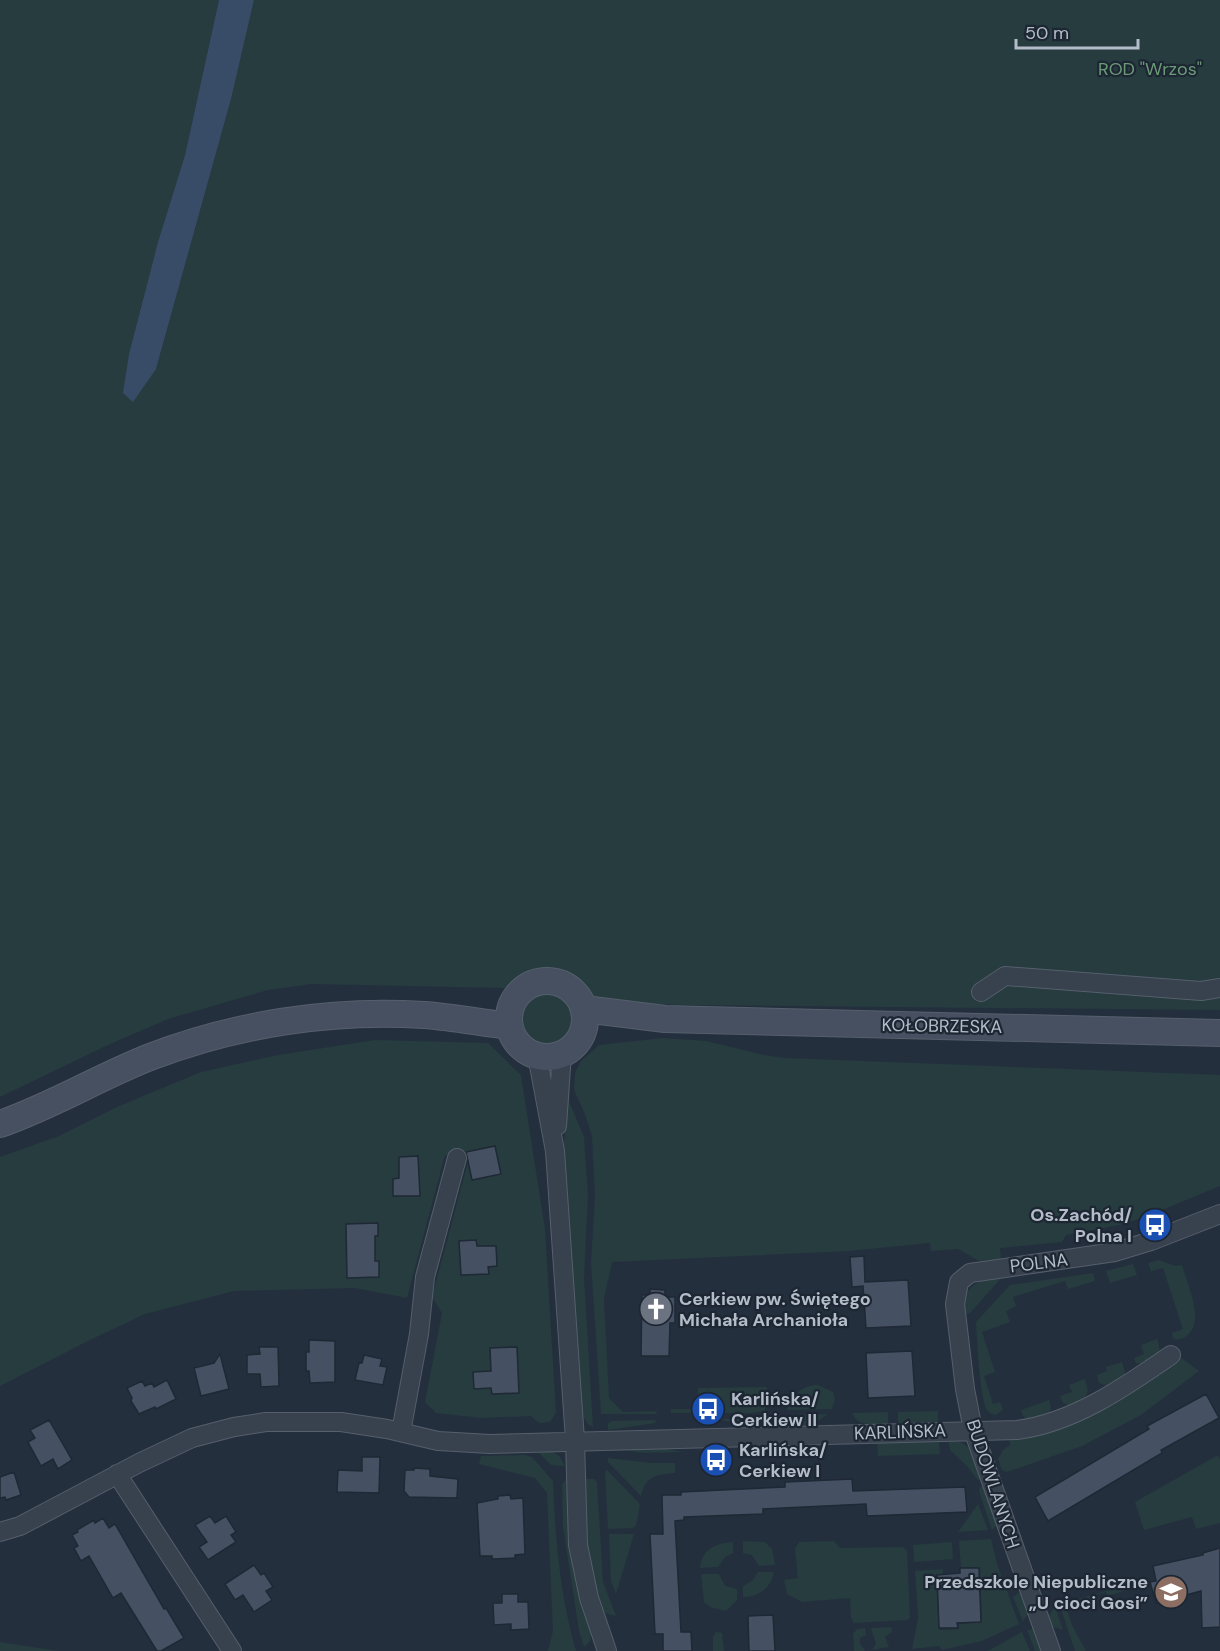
<svg xmlns="http://www.w3.org/2000/svg" width="1220" height="1651" font-family="'DM Sans',sans-serif">
	<style>
		.green { fill: #263c3f }
		.water { fill: #394c67 }
		.building { fill: #455162; stroke: #1f2835; stroke-width: 1.5 }
		.lines { fill: none; stroke-linecap: round; stroke-linejoin: round }
		.minor-casing { stroke: #565f6c; stroke-width: 20 }
		.secondary-casing { stroke: #565f6c; stroke-width: 28 }
		.minor { stroke: #38414e; stroke-width: 18 }
		.secondary { stroke: #465061; stroke-width: 26 }
		.labels { text-anchor: middle; dominant-baseline: central; stroke-width: 4.5; stroke-linejoin: round; paint-order: stroke }
		.park-label { font-size: 18px; fill: #6b9a76; stroke: #1d2633 }
		.street-label { font-size: 18px; fill: #b4bcc9; stroke: #1d2633 }
		.poi-label { font-size: 18px; font-weight: bold; fill: #b4bcc9; stroke: #1d2633; text-anchor: start }
	</style>
	<rect width="100%" height="100%" fill="#242f3e"/>
	<path class="green" d="M0,0H219L185,155L158,242L129,354L124,393L156,369L231,99L254,0H1220V1010L681,1005L594,1001C566,962 544,966 505,988L312,984L268,990L168,1019L110,1044L0,1097Z
		M520 1019a27 27 0 1 1 54 0a27 27 0 1 1-54 0Z
		M663,1038L706,1041L764,1055L785,1058L1220,1075V1186L1145,1217L1119,1225L1066,1235L1062,1242L1000,1248L1001,1259L979,1261L958,1249L931,1251L930,1243L849,1251L612,1262L604,1299L609,1398L623,1412L656,1411L657,1414H601L591,1263L595,1196L592,1136L585,1114L574,1090L575,1073L581,1061L599,1045Z
		M375,1040L488,1043L521,1075L545,1229L556,1413L550,1422L539,1423L531,1416L481,1418L436,1413L425,1402L442,1313L432,1297L468,1162L445,1155L407,1298L355,1288L234,1291L145,1314L90,1340L0,1386V1157L59,1136L119,1106L201,1072L278,1055Z
		M568,1099L584,1137L588,1195L584,1278L593,1427L588,1424L582,1415L563,1153Z
		M1159,1260L1175,1266L1182,1265C1188,1287 1211,1332 1177,1340L1173,1338L1172,1333L1183,1329L1163,1268L1151,1271L1148,1263Z
		M1133,1264L1137,1275L1110,1283L1106,1271Z
		M1093,1273L1095,1281L1068,1289L1065,1281L1013,1297L1016,1306L1006,1311L1010,1322L982,1332L995,1372L984,1376L993,1404L1000,1402L1003,1410L996,1415C993,1414 990,1414 988,1411C980,1403 977,1337 976,1322L1010,1285Z
		M1003,1276L970,1313L965,1314C961,1286 978,1279 1003,1276Z
		M1157,1339C1163,1356 1157,1356 1144,1364L1136,1363L1134,1358L1144,1354L1141,1345Z
		M1180,1357L1199,1371L1141,1415L1082,1446L1007,1472L1002,1470L998,1459L1003,1450L1010,1445L1009,1436L1125,1393Z
		M1122,1362L1125,1372L1123,1377L1108,1386L1099,1383L1097,1375L1107,1371L1106,1367Z
		M1085,1379L1088,1391L1083,1401L1070,1406L1063,1403L1060,1396L1072,1392L1069,1385Z
		M818,1385L833,1392L835,1399L832,1409L787,1410C792,1395 802,1385 818,1385Z
		M765,1387L767,1388L765,1411L752,1413H714L713,1407H702L701,1413H671V1409H698V1388Z
		M1049,1400L1051,1407L1049,1414L1029,1420L1023,1416L1021,1410Z
		M938,1411V1422L898,1423V1412Z
		M888,1412V1423C874,1424 858,1428 852,1413Z
		M828,1414L814,1424L793,1426L788,1421L787,1415Z
		M769,1416C760,1433 733,1422 718,1419H753Z
		M656,1420L655,1423L608,1430V1424L611,1421Z
		M948,1439C973,1441 974,1458 982,1479L978,1480L967,1466L950,1450Z
		M939,1440L940,1454L878,1456L877,1441Z
		M652,1446L683,1452L644,1453L611,1448Z
		M550,1450L559,1456L565,1466L551,1465L537,1451Z
		M525,1455L532,1457L553,1481C555,1537 560,1596 576,1651H548L553,1631L547,1493L535,1478L479,1464L481,1456Z
		M1218,1455L1220,1459V1523L1196,1529L1192,1517L1144,1530L1135,1502Z
		M608,1458L652,1463H675V1473C656,1475 646,1475 641,1496L608,1462Z
		M607,1470L640,1504L636,1526L633,1528L608,1529L605,1472Z
		M584,1479H594L597,1482L603,1582L616,1616C612,1615 607,1614 603,1611C588,1596 585,1502 584,1479Z
		M565,1481H566L572,1560L578,1589L591,1633L590,1641L584,1647L579,1631L563,1527L562,1484Z
		M984,1486L997,1525L992,1530L979,1491L980,1487Z
		M978,1504L988,1530L958,1532Z
		M634,1534L616,1594L611,1581L609,1534Z
		M991,1539L997,1564L1019,1624L982,1641L942,1650L939,1646L912,1649L918,1618L915,1571L943,1569V1574L936,1575L939,1630L959,1629V1624L982,1622L980,1567H961L959,1541Z
		M743,1541L765,1542L772,1549L775,1565L759,1566L752,1555L743,1553Z
		M834,1541L840,1548L903,1547L907,1551L910,1618L907,1620L854,1623L851,1618L850,1598L802,1602L787,1594L784,1580L798,1578L795,1549L799,1542Z
		M733,1542V1553L725,1557L718,1567L700,1568C702,1549 716,1543 733,1542Z
		M952,1542L953,1559L914,1562L913,1545Z
		M758,1572H774C771,1588 759,1597 743,1597V1586L753,1580Z
		M1132,1573L1137,1587L1107,1596L1106,1592L1095,1595V1599L1066,1607L1073,1627L1086,1651H1075L1062,1612L1064,1608L1063,1603L1135,1583Z
		M701,1574H719L725,1586L737,1589V1600L726,1611L710,1607L704,1602Z
		M1021,1591L1029,1613L1023,1621L1013,1597Z
		M1055,1606L1063,1630L1050,1626L1049,1616Z
		M891,1627L892,1632L885,1637L889,1647L872,1650L876,1644L871,1628Z
		M865,1628L866,1635L860,1638V1643L865,1651H854L853,1634L857,1629Z
		M1033,1629L1036,1631L1044,1651H1035L1027,1630Z
		M716,1632L722,1633L724,1651H713V1637Z
		M1022,1632L1030,1651H988Z
		M0,1642L58,1651H0Z"/>
	<path class="water" d="M219,0H254L231,99L156,369L133,402L123,393L129,354L158,242L185,155Z"/>
	<path class="building" d="M495,1146L501,1174L472,1180L466,1152Z
		M418,1156L420,1196H393V1179L399,1178V1157Z
		M378,1223V1236H375V1261H379V1277L347,1278L346,1224Z
		M476,1240L477,1246H496L497,1266L488,1267L489,1274L461,1275L459,1241Z
		M864,1256L865,1282L908,1280L911,1326L866,1328L863,1286L852,1287L850,1257Z
		M650,1289L665,1290V1297H675V1323H670L669,1356H641L642,1295H650Z
		M309,1340L335,1341V1382L310,1383L309,1371H306V1352H309Z
		M259,1347H278L279,1386L261,1387L260,1374H247V1355L260,1354Z
		M517,1347L519,1393L492,1394L491,1388L474,1389L473,1372L491,1371L490,1348Z
		M912,1351L915,1396L868,1398L866,1353Z
		M220,1354L229,1389L201,1396L194,1368L214,1363Z
		M364,1355L382,1359L380,1366L387,1367L383,1385L355,1380L359,1363H362Z
		M167,1380L176,1399L156,1409L155,1407L139,1414L131,1401L132,1398L127,1388L142,1381L145,1386L152,1383L154,1387Z
		M1206,1394L1219,1418L1161,1450L1162,1453L1048,1521L1035,1497L1149,1429L1147,1426Z
		M49,1420L72,1460L58,1469L53,1459L41,1466L28,1442L35,1438L30,1430Z
		M362,1457H380L379,1493L337,1492L338,1470L362,1471Z
		M414,1468L430,1469V1476L458,1479L457,1498L409,1497L404,1491L405,1470H414Z
		M14,1472L21,1495L6,1500L5,1497L0,1498V1477Z
		M852,1479L853,1491L965,1487L967,1512L867,1516L866,1504L763,1509V1514L684,1517V1520L675,1521L681,1632H691L692,1651H663V1634H655L650,1534H663L662,1495H681V1492L785,1487V1482Z
		M510,1495L511,1499L523,1498L525,1554L515,1555V1558L492,1559V1556H480L477,1503L498,1499V1496Z
		M210,1516L215,1523L226,1516L236,1532L231,1535L236,1542L208,1560L199,1547L207,1542L195,1525Z
		M103,1518L109,1528L115,1524L164,1609L166,1608L184,1638L161,1651H157L121,1593L113,1598L89,1556L81,1561L74,1548L78,1546L72,1535L78,1532L77,1530L94,1520L95,1523Z
		M1220,1548V1627L1202,1628L1201,1591L1156,1603L1150,1582L1156,1581L1153,1566L1203,1555V1553Z
		M254,1565L261,1575L264,1573L273,1587L266,1591L272,1600L254,1612L243,1595L235,1600L225,1584Z
		M960,1568H979L981,1622L957,1623L958,1628H939L937,1575L960,1573Z
		M502,1594H518V1602H528L529,1629L511,1630V1624L494,1625L493,1603H502Z
		M773,1615L775,1651H749L748,1616Z"/>
	<g class="lines">
		<defs>
			<path id="minor" d="M981,992L1005,976L1201,991L1220,988
				M537,1055L555,1151L575,1440L578,1545L589,1598L607,1651
				M557,1126L562,1053
				M401,1432L419,1334L425,1277L457,1158
				M117,1474L232,1651
				M0,1532L20,1526L139,1463L192,1438L234,1427L266,1422H341L387,1429L438,1441L490,1444L1017,1430C1073,1423 1125,1387 1171,1355
				M1051,1651L973,1430L965,1389L955,1304L959,1282L970,1273L1115,1252L1151,1241L1220,1214"/>
			<path id="secondary" d="M509 1019a38 38 0 1 1 76 0a38 38 0 1 1-76 0Z
				M584,1009L665,1019L1220,1033
				M0,1124C52,1106 99,1077 150,1057C236,1024 332,1009 424,1015C453,1017 482,1023 510,1026"/>
		</defs>
		<use href="#minor" class="minor-casing"/>
		<use href="#secondary" class="secondary-casing"/>
		<use href="#minor" class="minor"/>
		<use href="#secondary" class="secondary"/>
	</g>
	<defs>
		<symbol id="bus-disc" viewBox="-11 -11 22 22"><circle r="9.5" fill="#1a4fb4" stroke="#1d2633"/><path d="M-5-6H5V4H4V6H2V4H-2V6H-4V4H-5ZM-3.5-4V0h7V-4ZM-3.5 1.2v1.5H-2V1.2ZM2 1.2v1.5H3.5V1.2Z" fill="#fff"/></symbol>
		<symbol id="church-disc" viewBox="-11 -11 22 22"><circle r="9.5" fill="#6b7280" stroke="#1d2633"/><path d="M-1.2-6h2.4v3.5h3.3v2.4h-3.3V6h-2.4V-.1h-3.3v-2.4h3.3Z" fill="#fff"/></symbol>
		<symbol id="school-disc" viewBox="-11 -11 22 22"><circle r="9.5" fill="#8d6e63" stroke="#1d2633"/><path d="M0-5L7-2L0 1L-7-2ZM-4 1L0 2.5L4 1V4Q0 6-4 4Z" fill="#fff"/></symbol>
	</defs>
	<g fill-rule="evenodd">
		<use href="#bus-disc" x="1136" y="1206" width="38" height="38"/>
		<use href="#church-disc" x="637" y="1290" width="38" height="38"/>
		<use href="#bus-disc" x="689" y="1390" width="38" height="38"/>
		<use href="#bus-disc" x="697" y="1441" width="38" height="38"/>
		<use href="#school-disc" x="1152" y="1573" width="38" height="38"/>
	</g>
	<g class="labels">
		<g class="park-label">
			<text x="1150" y="69">ROD "Wrzos"</text>
		</g>
		<g class="street-label">
			<text transform="translate(942 1026) rotate(1)">KOŁOBRZESKA</text>
			<text transform="translate(1039 1263) rotate(-7)">POLNA</text>
			<text transform="translate(900 1432) rotate(-2)">KARLIŃSKA</text>
			<text transform="translate(993 1484) rotate(72)">BUDOWLANYCH</text>
		</g>
		<g class="poi-label">
			<text x="1132" y="1215" text-anchor="end">Os.Zachód/<tspan x="1132" dy="21">Polna I</tspan></text>
			<text x="679" y="1299">Cerkiew pw. Świętego<tspan x="679" dy="21">Michała Archanioła</tspan></text>
			<text x="731" y="1399">Karlińska/<tspan x="731" dy="21">Cerkiew II</tspan></text>
			<text x="739" y="1450">Karlińska/<tspan x="739" dy="21">Cerkiew I</tspan></text>
			<text x="1148" y="1582" text-anchor="end">Przedszkole Niepubliczne<tspan x="1148" dy="21">„U cioci Gosi”</tspan></text>
		</g>
	</g>
	<path d="M1016 39v9h122v-9" fill="none" stroke="#b4bcc9" stroke-width="3"/>
	<text x="1025" y="39" font-size="18" fill="#b4bcc9" stroke="#1d2633" stroke-width="4.5" paint-order="stroke">50 m</text>
</svg>
